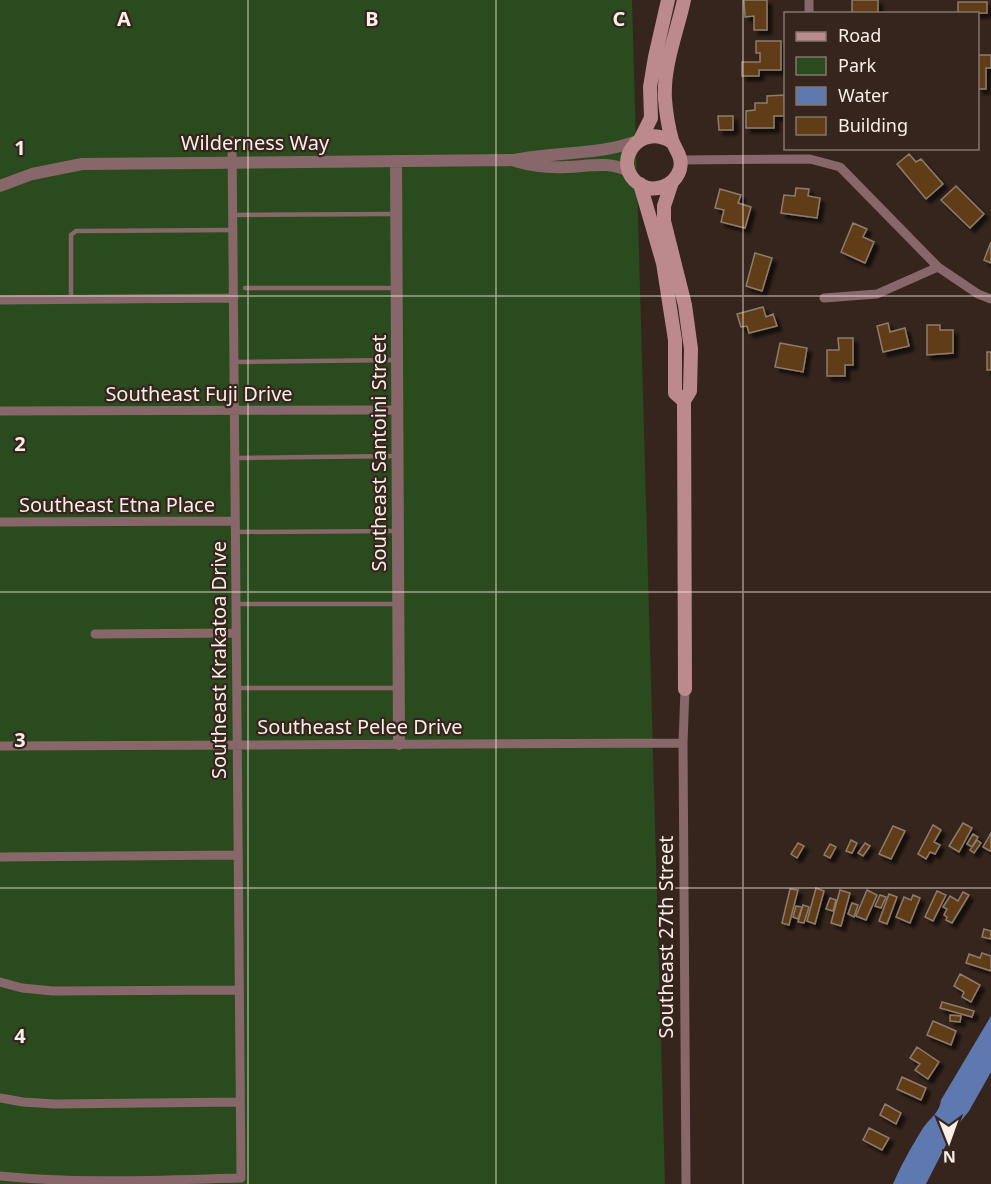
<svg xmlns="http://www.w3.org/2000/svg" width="991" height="1184" font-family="'Noto Sans',sans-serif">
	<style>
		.green { fill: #2a4b1d }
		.water { fill: #5e79b0 }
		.building { fill: #613d16; stroke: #8c7c6e; stroke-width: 1.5; filter: url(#shadow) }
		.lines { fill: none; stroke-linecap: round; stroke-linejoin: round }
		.service { stroke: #876769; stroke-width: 4.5 }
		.minor { stroke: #876769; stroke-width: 9 }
		.tertiary { stroke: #876769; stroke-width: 12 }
		.secondary { stroke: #bc898c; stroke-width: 14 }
		.grid { fill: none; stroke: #f9eee8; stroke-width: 1.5; stroke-opacity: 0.55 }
		.labels { text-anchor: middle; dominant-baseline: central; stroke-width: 4.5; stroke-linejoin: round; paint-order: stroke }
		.street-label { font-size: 20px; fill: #f9eee8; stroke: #35251d }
		.grid-label { font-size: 20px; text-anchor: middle; font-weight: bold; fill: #f9eee8; stroke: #35251d; stroke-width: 4.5; stroke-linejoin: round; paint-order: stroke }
	</style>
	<defs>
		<filter id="shadow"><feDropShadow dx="4.5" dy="4.5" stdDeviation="1.5" flood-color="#0009"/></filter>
	</defs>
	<rect width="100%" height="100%" fill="#35251d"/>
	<path class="green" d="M0,0H632L665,1184H0Z"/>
	<path class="water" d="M991,1016V1072L969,1111L953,1131L926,1184H893C901,1165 912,1146 923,1128C930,1118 940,1112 941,1100Z"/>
	<path class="building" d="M744,0H767V30H754V16L745,17Z
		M852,0H878V14H852Z
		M958,2H987V13L958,14Z
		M756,41H781V70H759V76H742V62H760V53H756Z
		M978,55H991V68H986V89H978Z
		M784,95L785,116H774V128H746V111L755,110V103H767V96Z
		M718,116H733V130H719Z
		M909,154L916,162L921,159L943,184L926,199L897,164Z
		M956,186L984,214L970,228L941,200Z
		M796,188L809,189L808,196L820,198L817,218L781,213L784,195L795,196Z
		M720,189L741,195L738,203L751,207L745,228L721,222L724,210L715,208Z
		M853,223L867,229L863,237L874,242L865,263L841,252Z
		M991,242V263L984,260Z
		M755,253L772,258L762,291L746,286Z
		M763,307L766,317L773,314L777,326L749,333L747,326L741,327L737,314Z
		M888,323L890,332L905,328L909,346L883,352L877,326Z
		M927,325H940V330H953V353L927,355Z
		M838,338H853V365H845V376H827V350H839Z
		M780,343L807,348L803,372L775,367Z
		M987,352H991V370H987Z
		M963,823L972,828L959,852L949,846Z
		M933,825L941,830L934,842L940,845L935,854L930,852L926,859L918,854Z
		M893,826L905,831L891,859L879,854Z
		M991,833V850L990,851L983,847Z
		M973,834L978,837L972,847L967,844Z
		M851,840L857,843L852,853L846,851Z
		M977,840L981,843L974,853L970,850Z
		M798,843L804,846L797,858L791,854Z
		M865,843L870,846L863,856L858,853Z
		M830,844L836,847L830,858L824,855Z
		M816,888L824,891L815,924L807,921Z
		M790,889L798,890L789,925L782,923Z
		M840,890L850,893L841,926L831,923Z
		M867,890L877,895L866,920L856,916Z
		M937,891L946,895L933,921L925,917Z
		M963,892L969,895L952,923L946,920L947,917L944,915L947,909L943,907L950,896L958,901Z
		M889,894L897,897L887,924L879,921Z
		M880,895L886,897L881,908L875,906Z
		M913,895L920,898L910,923L896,917L904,897L911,900Z
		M830,898L836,900L833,911L826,909Z
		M852,903L858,905L854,917L848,914Z
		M803,905L809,907L804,923L798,922Z
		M796,906L802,907L798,919L793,917Z
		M984,929L991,931V939L982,937Z
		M982,953L991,956V971L966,963L969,954L980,958Z
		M960,974L980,985L971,1002L962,997L964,992L954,986Z
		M942,1002L974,1011L972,1017L940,1008Z
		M950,1015L961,1016L960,1022L950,1021Z
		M933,1021L956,1031L951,1045L927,1035Z
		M917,1047L939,1062L928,1079L915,1070L920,1064L910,1058Z
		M902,1077L926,1088L921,1100L897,1089Z
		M885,1104L901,1113L896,1124L880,1115Z
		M869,1128L889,1138L882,1150L863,1140Z"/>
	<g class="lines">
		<path class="service" d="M233,215L395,214
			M245,288H395
			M71,299V235L76,231L233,230
			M234,362L396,360
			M235,458L397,456
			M235,532L397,531
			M236,604H398
			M236,688H398"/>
		<path class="minor" d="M809,14V0
			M681,160L810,159L840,167L938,267L978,294L991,299
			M824,298L877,294L938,267
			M0,300L234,298
			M0,411L397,410
			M0,522L235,521
			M95,634L236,633
			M685,689L683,743L686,1184
			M0,746L683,743
			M0,857L238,855
			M0,982L22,988L53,991L239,990
			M0,1098L23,1102L55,1104L240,1102
			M0,1176C79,1184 161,1180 241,1178L232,141"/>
		<path class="tertiary" d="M396,161L399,744
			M515,161C532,166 549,168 567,167C590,166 608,161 629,171
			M0,186L32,174L82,164L514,160C556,151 599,156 640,140"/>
		<path class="secondary" d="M640,140L651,118L650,87L655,57L668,0
			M672,142C639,121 610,164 639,184C654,194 675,186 680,169C683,156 675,150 672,140C668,126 666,112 665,99C663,66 677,32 684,0
			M672,182L664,206V221L685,305L691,349L690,391L684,401
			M640,184L663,263L675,340V393L684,401
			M684,401L685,689"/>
	</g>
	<path class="grid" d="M248,0V1184M496,0V1184M743,0V1184M0,296H991M0,592H991M0,888H991"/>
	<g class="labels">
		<g class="street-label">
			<text x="255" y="142">Wilderness Way</text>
			<text x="199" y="393">Southeast Fuji Drive</text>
			<text transform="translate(378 453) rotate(-90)">Southeast Santoini Street</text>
			<text x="117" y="504">Southeast Etna Place</text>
			<text transform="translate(218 660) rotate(-90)">Southeast Krakatoa Drive</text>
			<text x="360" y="726">Southeast Pelee Drive</text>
			<text transform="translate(665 937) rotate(-90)">Southeast 27th Street</text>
		</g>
	</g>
	<g class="grid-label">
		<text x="124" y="26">A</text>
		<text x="372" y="26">B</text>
		<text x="619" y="26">C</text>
		<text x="20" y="155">1</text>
		<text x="20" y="451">2</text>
		<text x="20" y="747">3</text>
		<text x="20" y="1043">4</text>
	</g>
	<rect x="784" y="12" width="195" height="138" fill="#35251d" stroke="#83756e" stroke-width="1.5"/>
	<rect x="796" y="32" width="30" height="9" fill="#bc898c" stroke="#83756e" stroke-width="1.5"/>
	<text x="838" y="42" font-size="18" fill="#f9eee8">Road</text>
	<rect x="796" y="57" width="30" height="18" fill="#2a4b1d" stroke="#83756e" stroke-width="1.5"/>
	<text x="838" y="72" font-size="18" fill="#f9eee8">Park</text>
	<rect x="796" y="87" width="30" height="18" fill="#5e79b0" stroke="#83756e" stroke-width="1.5"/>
	<text x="838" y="102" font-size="18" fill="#f9eee8">Water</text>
	<rect x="796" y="117" width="30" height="18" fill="#613d16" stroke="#83756e" stroke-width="1.5"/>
	<text x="838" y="132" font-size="18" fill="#f9eee8">Building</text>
	<g transform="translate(949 1142) rotate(179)" stroke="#35251d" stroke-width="4.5" paint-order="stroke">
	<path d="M0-4.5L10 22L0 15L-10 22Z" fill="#f9eee8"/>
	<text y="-9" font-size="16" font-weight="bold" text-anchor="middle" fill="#f9eee8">N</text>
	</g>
</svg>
